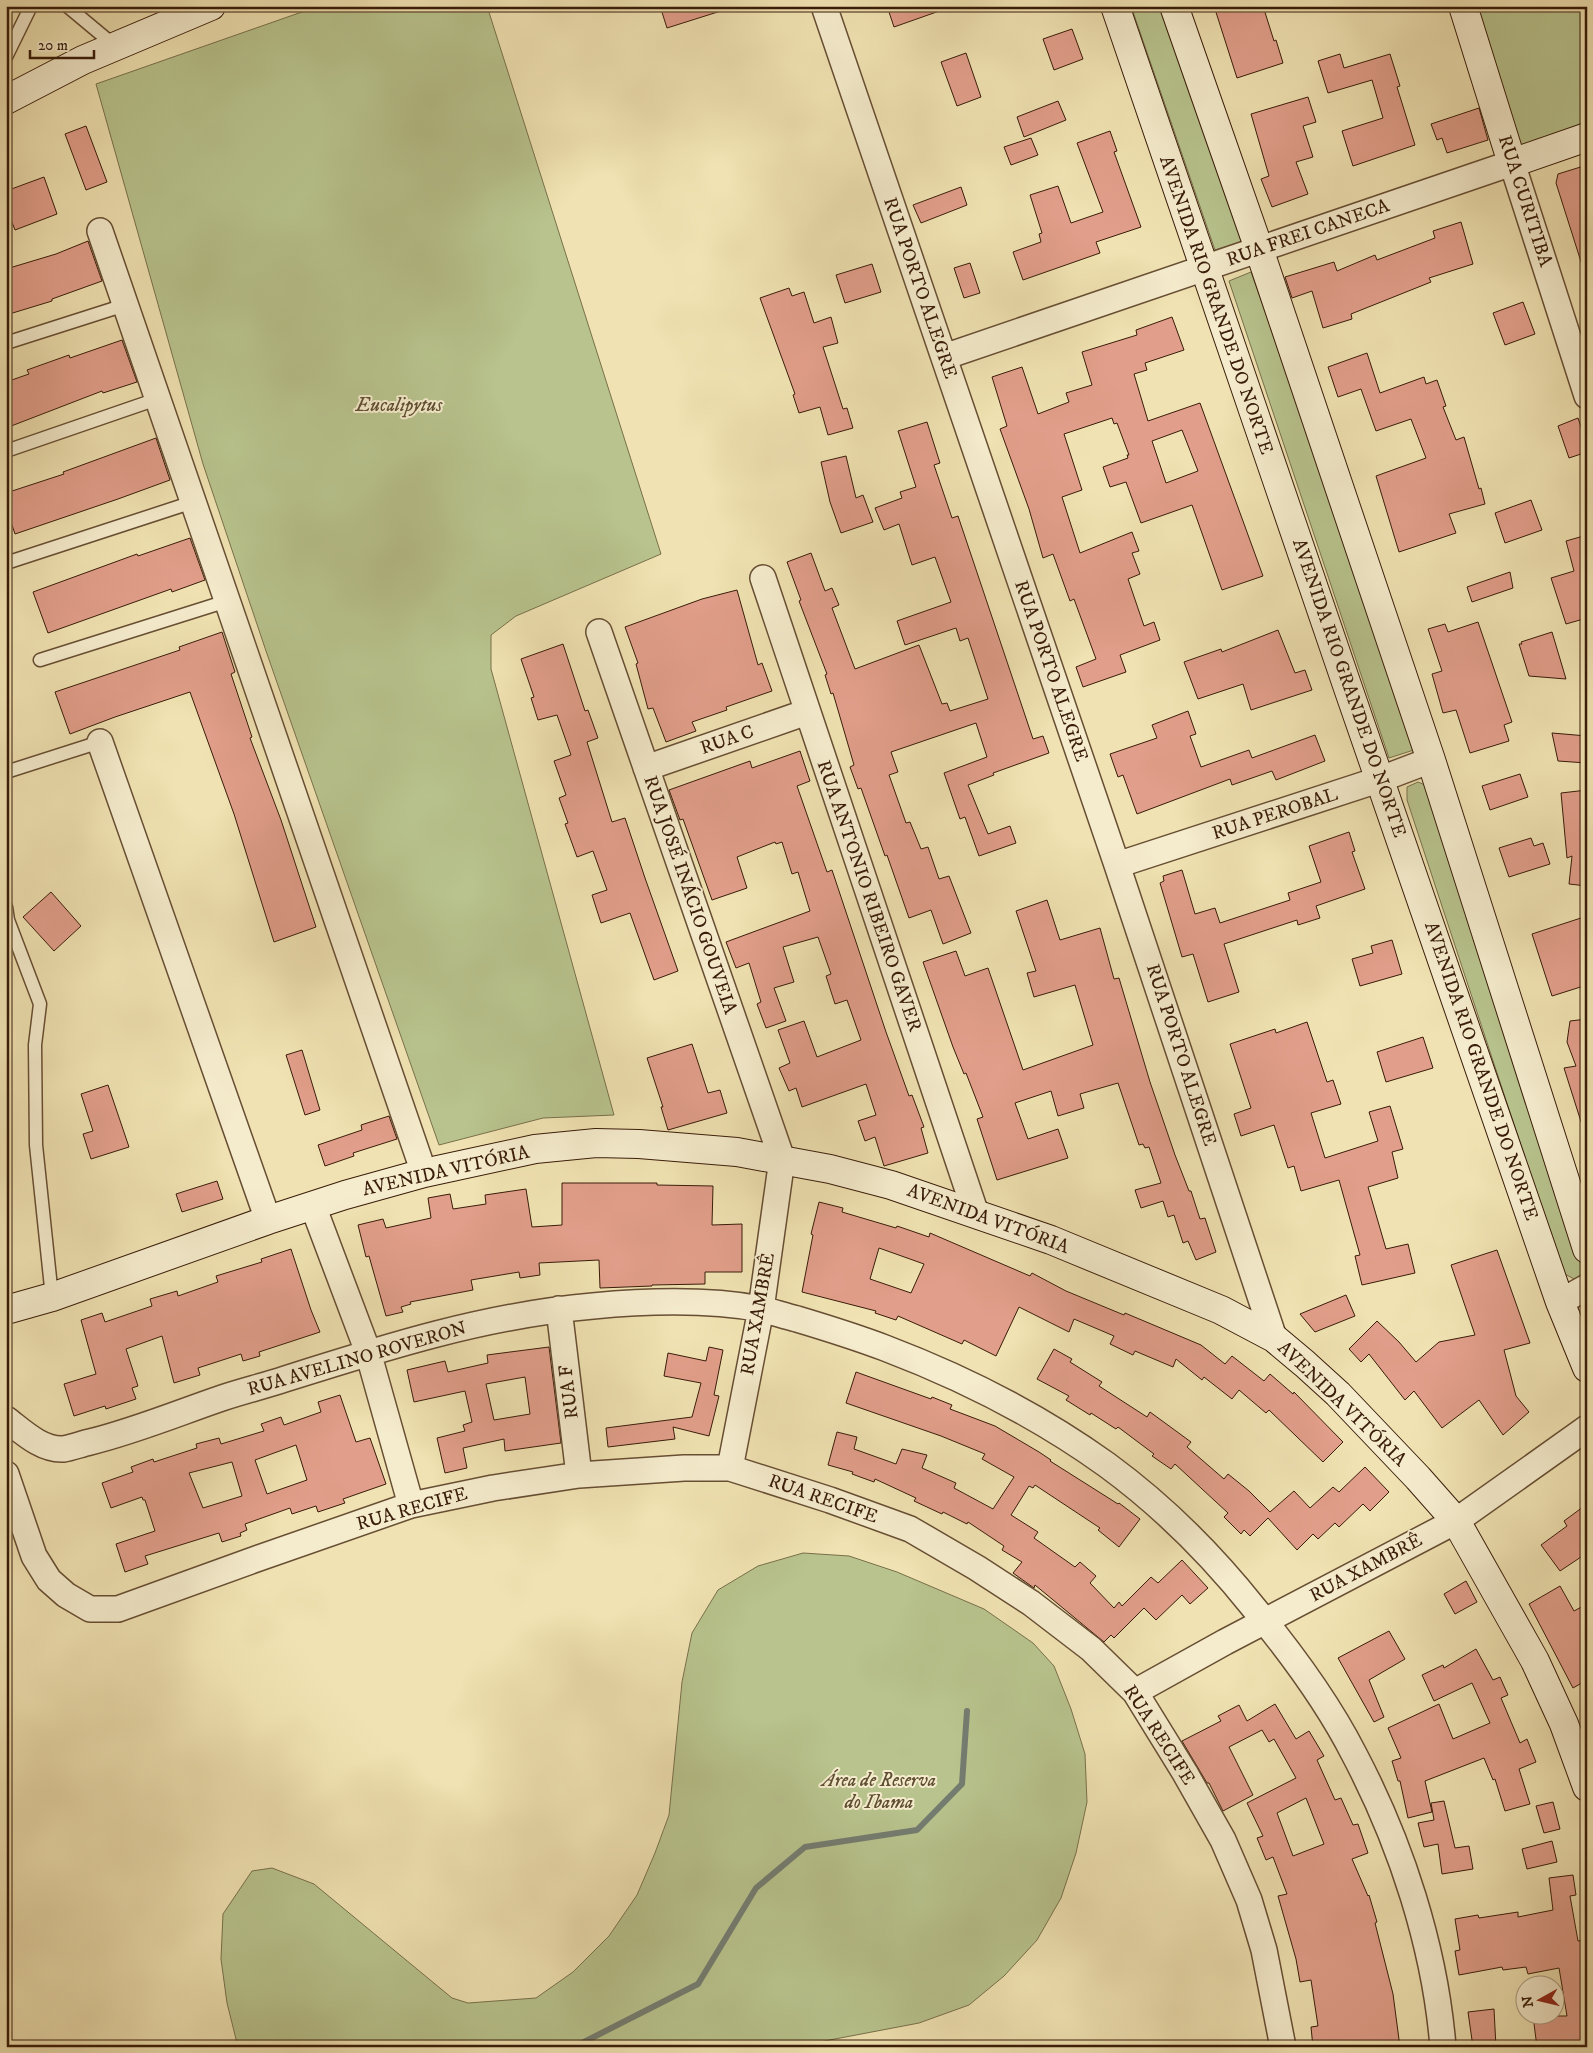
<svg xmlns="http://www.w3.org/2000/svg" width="1593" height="2053" font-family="'IM FELL DW Pica',serif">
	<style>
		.green { fill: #b8c38d; stroke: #78704b }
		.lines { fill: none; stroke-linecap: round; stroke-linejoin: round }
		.stream { stroke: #747c70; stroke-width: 6 }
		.building { fill: #e19e8a; stroke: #391c09; fill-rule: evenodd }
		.lane-casing { stroke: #674e33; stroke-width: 15 }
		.street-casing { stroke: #674e33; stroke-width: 28 }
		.secondary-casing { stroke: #391c09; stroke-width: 30 }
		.lane { stroke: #f5eccd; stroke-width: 12 }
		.street { stroke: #f5eccd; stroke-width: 25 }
		.secondary { stroke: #f5eccd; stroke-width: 28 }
		.labels { text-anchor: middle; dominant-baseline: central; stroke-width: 4; stroke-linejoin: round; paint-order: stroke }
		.street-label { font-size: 19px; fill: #391c09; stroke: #f5eccd }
		.park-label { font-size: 19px; font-style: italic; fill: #5f4e31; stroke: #f5eccd }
	</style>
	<rect width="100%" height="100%" fill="#f0e2b2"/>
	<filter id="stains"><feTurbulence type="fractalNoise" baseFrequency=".004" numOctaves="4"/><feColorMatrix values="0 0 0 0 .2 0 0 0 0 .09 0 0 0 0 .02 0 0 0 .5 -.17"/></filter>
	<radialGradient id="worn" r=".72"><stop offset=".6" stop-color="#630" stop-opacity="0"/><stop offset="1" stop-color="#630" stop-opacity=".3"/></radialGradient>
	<path class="green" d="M319,6H487L661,554L516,616L491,635V669L614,1115L543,1118L439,1145L266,651L203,464L96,84Z
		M1131,6H1164L1245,240L1215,250Z
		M1470,6H1587V127L1517,152Z
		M1251,272L1420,748L1389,758L1229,281Z
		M1418,782L1430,787L1587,1263V1271L1582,1276L1574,1279L1563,1273L1407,800V787Z
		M803,1553L849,1556L897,1572L984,1609L1033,1643L1054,1666L1071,1709L1085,1754L1087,1802L1076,1853L1061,1898L1037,1940L1004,1976L969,2005L919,2023L793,2047H238L227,2003L221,1959L223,1914L252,1871L272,1868L314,1884L452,1998L468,2003L536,1998L573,1972L609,1936L637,1895L655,1853L669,1815L682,1682L692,1633L718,1590L758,1566Z"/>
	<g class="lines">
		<path class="stream" d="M574,2047L698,1984L756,1888L805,1847L917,1830L962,1784L967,1711"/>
	</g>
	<path class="building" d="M660,6H724V10L667,28Z
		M887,6H944L945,9L894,27Z
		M1214,6H1263L1274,41L1276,40L1283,63L1237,78Z
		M1072,29L1083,59L1054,70L1043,39Z
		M966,53L981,97L957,106L941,62Z
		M1340,54L1344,68L1390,54L1400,86L1397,87L1415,145L1353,166L1342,131L1383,118L1372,80L1328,93L1318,61Z
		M1308,97L1316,122L1303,126L1313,157L1296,162L1308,194L1272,207L1261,179L1269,176L1251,114Z
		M1058,101L1066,120L1024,137L1017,117Z
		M1479,108L1488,140L1447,153L1442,138L1437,140L1431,124Z
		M86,126L107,182L86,190L65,134Z
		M1110,131L1117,151L1114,152L1141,227L1096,242L1100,253L1023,280L1013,252L1041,242L1039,234L1042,233L1030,195L1058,186L1071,223L1103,212L1077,143Z
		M1031,138L1038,155L1011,165L1004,147Z
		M1587,165V268H1583L1556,183L1558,174Z
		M44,177L57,214L15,230L6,207V191Z
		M961,187L967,205L921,223L913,205Z
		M1461,222L1473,264L1429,278L1431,282L1351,314L1352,319L1323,328L1312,291L1292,298L1285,277L1334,262L1337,271L1375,255L1377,260L1435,238L1433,231Z
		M88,241L102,281L52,299V301L6,315V269L56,254Z
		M970,263L980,293L964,298L954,268Z
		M872,264L881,292L845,303L836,275Z
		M789,288L792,296L804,292L814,323L831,317L838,343L823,347L843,409L847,408L853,428L828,435L820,407L799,413L793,395L795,394L760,298Z
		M1523,302L1535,334L1505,345L1493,313Z
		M1172,317L1184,350L1145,363L1147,370L1134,374L1148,421L1200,403L1263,576L1222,590L1192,505L1141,523L1126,482L1110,487L1103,467L1128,458L1127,455H1129L1117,423L1114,424L1112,418L1064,434L1082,490L1062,497L1080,553L1132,532L1139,551L1132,553L1140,574L1128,579L1144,626L1154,622L1160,640L1120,655L1126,672L1083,687L1076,667L1096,659L1074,599L1070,601L1053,554L1043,558L1029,509L1000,429L1007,426L992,377L1022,367L1038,414L1069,402L1066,393L1092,385L1082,352L1137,335L1136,330ZM1182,430L1198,471L1166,483L1152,441Z
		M122,340L137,382L103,393L102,391L6,428V382L29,374L27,370L69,355L70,358Z
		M1367,353L1380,393L1424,377L1426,384L1437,380L1446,406L1443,407L1456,440L1464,437L1479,489L1481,488L1485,504L1449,514L1456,533L1399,552L1376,476L1426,458L1411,419L1376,431L1361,389L1338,397L1328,367Z
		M1578,418L1587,444V452L1569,458L1558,426Z
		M927,422L940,463L934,465L952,518L958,516L1033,739L1043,736L1049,753L993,773L994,775L968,785L988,834L1010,826L1016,843L979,856L965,817L960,819L944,773L987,757L976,723L891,752L898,772L889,775L906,823L910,822L921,849L928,847L939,879L949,876L971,933L943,944L931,910L909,918L887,855L885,856L861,788L858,789L850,767L854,765L833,693L831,694L825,675L827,674L799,601L801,600L787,562L811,553L825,591L832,588L839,605L832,608L855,669L919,645L942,704L947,703L950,711L988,699L968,638L960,641L956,628L905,645L897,621L951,602L935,557L912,565L899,524L884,530L875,508L902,498L900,492L916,487L898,431Z
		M156,438L170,480L118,499L15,534L6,507V493L64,474L63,472Z
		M846,456L856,498L863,495L873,522L841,533L830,502L821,462Z
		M1531,500L1542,530L1505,543L1495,513Z
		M1587,535V618L1566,624L1551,578L1574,571L1566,541Z
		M190,538L205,580L172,592L171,589L48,633L33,592L137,554L138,556Z
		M1510,572L1513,588L1472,602L1467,587Z
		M737,590L758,665L762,663L772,691L726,707L727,710L692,722L696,731L666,742L653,708L648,709L636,664L638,663L625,627L702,599Z
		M1478,622L1512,722L1504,725L1509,741L1470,753L1456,710L1443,713L1432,674L1442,671L1428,629L1445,624L1448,632Z
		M1278,630L1295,673L1305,670L1312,690L1251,710L1243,684L1198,699L1184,662L1221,649L1222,652Z
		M222,632L235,672L231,674L252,737L250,738L281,820L316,927L274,942L234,814L190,692L115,717L70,734L55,692L180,650L179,647Z
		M1552,632L1566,679L1529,676L1519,644H1522L1521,642Z
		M563,644L585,711L588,710L598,738L587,742L612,822L625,818L645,878L678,971L654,980L630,913L601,923L592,895L607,890L593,851L577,857L565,824L568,823L559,798L566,795L554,761L571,755L557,715L538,720L531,698L534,697L521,659Z
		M1188,711L1196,734L1190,736L1201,767L1249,750L1252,758L1315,735L1325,761L1276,780L1272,771L1232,785L1230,779L1137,814L1123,775L1118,777L1110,754L1157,738L1152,725Z
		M1552,733L1587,736V763L1558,761Z
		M800,751L810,781L797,786L827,872L832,870L886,1032L909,1096L912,1095L924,1127L921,1128L928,1153L884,1166L875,1137L865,1141L858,1121L876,1115L866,1084L802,1107L796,1088L789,1091L779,1068L790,1063L778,1030L804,1021L817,1057L861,1040L847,1000L835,1004L826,976L831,974L818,937L783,947L794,982L774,988L786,1021L766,1028L757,1004L761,1002L749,963L736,968L726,942L810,911L798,872L792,874L782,842L776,844L775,842L737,857L747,888L712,900L683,819L680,820L669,790L750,761L752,768Z
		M1520,774L1528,797L1490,810L1482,786Z
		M1587,790V886L1569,884L1572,856L1567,858L1561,793Z
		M1349,832L1355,851L1352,852L1365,889L1316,906L1320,918L1298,925L1297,920L1224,944L1239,992L1208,1002L1193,954L1182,957L1160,883L1164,881L1163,876L1182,870L1195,914L1215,908L1220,923L1290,900L1288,893L1321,882L1309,846Z
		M1531,838L1534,846L1543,843L1550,864L1509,877L1499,848Z
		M51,892L81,926L54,951L23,917Z
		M1047,900L1060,940L1100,928L1114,979L1119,978L1150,1082L1175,1155L1189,1191H1191L1200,1219L1205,1218L1216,1252L1196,1260L1188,1241L1183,1243L1174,1215L1168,1217L1163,1201L1141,1208L1135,1190L1161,1183L1149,1147L1145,1148L1143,1144L1139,1145L1118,1083L1080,1094L1084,1108L1058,1116L1051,1091L1015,1103L1028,1139L1058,1129L1068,1158L997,1180L977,1119L983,1117L966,1073L964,1074L953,1047L923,962L956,951L965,976L988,968L1023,1070L1093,1045L1075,985L1034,997L1027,973L1036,971L1016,911Z
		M1587,916V985L1552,996L1532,934Z
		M1392,940L1402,974L1360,986L1352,959L1373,953L1371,946Z
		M1587,1019V1127L1583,1128L1564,1068L1576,1066L1567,1042L1570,1021Z
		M1307,1022L1327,1082L1333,1080L1341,1104L1311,1113L1325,1158L1378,1141L1369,1112L1390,1106L1403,1149L1392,1152L1398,1178L1368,1187L1386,1249L1408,1244L1415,1273L1362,1285L1355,1256L1360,1255L1339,1180L1301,1191L1294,1166L1288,1168L1274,1125L1241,1136L1234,1114L1251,1108L1230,1044L1275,1029L1276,1033Z
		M1423,1037L1433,1068L1386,1082L1377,1052Z
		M692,1044L708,1093L720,1090L727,1113L668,1130L661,1107H663L647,1058Z
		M302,1050L320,1110L305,1115L286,1055Z
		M108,1085L129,1147L91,1159L83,1134L93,1131L81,1094Z
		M389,1116L397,1139L353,1153L354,1156L325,1166L318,1145L362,1130L361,1125Z
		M217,1181L223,1199L182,1212L176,1194Z
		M562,1183H657V1185L713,1186L712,1225L742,1224V1272H705V1284L652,1285V1286L600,1288L599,1260L539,1263L540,1275L520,1278L519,1272L471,1280L473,1290L410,1302L411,1304L401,1307L403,1312L386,1316L369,1256L366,1257L358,1225L383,1219L386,1228L431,1218L428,1198L450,1194L453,1209L486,1204L485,1195L526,1189L532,1227L562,1225Z
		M819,1202L843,1208L842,1212L896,1228L897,1226L929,1237L930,1233L1030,1276L1032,1273L1066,1291L1124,1315L1125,1313L1201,1345L1225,1364L1232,1356L1264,1381L1270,1374L1293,1394L1294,1392L1343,1442L1323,1462L1269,1410L1266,1413L1239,1390L1232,1399L1204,1377L1202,1380L1176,1359L1173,1367L1135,1351L1133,1355L1110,1344L1114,1336L1074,1319L1069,1332L1019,1307L996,1356L964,1340L962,1344L898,1316L896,1320L875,1313L876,1311L802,1292L813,1235L811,1234ZM879,1248L924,1264L911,1293L870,1279Z
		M291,1249L311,1310L320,1332L259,1352L260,1356L243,1361L241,1354L198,1368L200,1375L174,1383L162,1336L126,1349L138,1386L132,1388L136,1399L106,1409L105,1406L74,1416L64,1384L96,1374L81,1320L102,1313L105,1322L152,1306L150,1299L177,1291L178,1296L218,1282L216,1276L262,1262L261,1259Z
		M1497,1250L1530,1343L1504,1350L1516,1396L1529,1412L1503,1435L1479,1400L1442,1428L1414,1391L1405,1400L1369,1354L1361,1362L1349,1349L1377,1321L1399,1342L1416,1362L1439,1342L1475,1335L1451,1265Z
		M1346,1295L1355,1316L1315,1332L1300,1314Z
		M549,1347L561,1443L505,1451L504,1439L463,1448L467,1468L445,1473L437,1438L465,1431L463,1425L472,1422L465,1391L414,1402L407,1370L445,1361L448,1372L488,1363L487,1355ZM525,1377L530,1414L494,1420L486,1384Z
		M709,1347L723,1350L714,1395L719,1396L709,1436L673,1427L675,1439L608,1447L606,1428L692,1417L701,1383L664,1376L668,1353L706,1361Z
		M1054,1349L1072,1359L1070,1362L1102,1382L1099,1386L1147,1417L1150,1412L1191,1442L1187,1447L1224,1479L1228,1474L1249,1491L1270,1512L1294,1491L1310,1508L1333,1487L1339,1492L1365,1467L1389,1492L1370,1511L1363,1504L1339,1527L1335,1523L1318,1539L1313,1534L1297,1550L1268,1518L1250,1536L1244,1530L1241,1534L1224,1517L1228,1513L1175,1464L1171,1469L1152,1456L1154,1454L1118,1427L1116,1429L1091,1413L1090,1415L1066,1400L1069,1396L1037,1379Z
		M856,1372L931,1399L932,1397L952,1405L950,1409L995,1426L1039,1452L1051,1460L1050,1461L1118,1504L1119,1503L1140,1519L1119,1547L1098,1530L1100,1528L1035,1485L1033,1488L1029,1486L1011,1515L1038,1532L1034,1538L1075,1567L1080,1562L1096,1576L1090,1583L1114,1608L1119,1602L1122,1606L1151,1577L1158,1583L1182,1560L1208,1588L1190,1604L1182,1595L1156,1620L1144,1608L1114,1638L1111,1635L1104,1642L1035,1585L1034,1588L1013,1573L1022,1562L1002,1550L1004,1546L968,1522L967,1524L943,1512L942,1514L914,1501L916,1498L875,1479L874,1482L852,1474L853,1472L828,1465L837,1432L857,1437L854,1449L896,1464L902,1449L927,1455L922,1468L956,1483L954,1488L993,1509L1014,1477L982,1459L985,1454L941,1436L846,1403Z
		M340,1395L356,1442L370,1438L386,1484L343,1499L345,1503L318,1512L316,1506L292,1514L290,1508L245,1524L247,1530L240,1533L241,1536L222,1542L219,1533L145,1556L148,1564L125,1572L116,1544L155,1531L145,1500H143L142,1497L111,1508L102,1483L133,1472L131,1467L153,1459L154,1462L197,1448L196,1444L219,1438L221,1444L264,1431L261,1424L281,1417L284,1425L321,1412L318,1402ZM296,1445L307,1480L267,1494L255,1460ZM232,1462L242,1496L203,1508L189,1473Z
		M1587,1504V1553L1560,1571L1541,1545L1567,1526L1564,1521Z
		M1466,1581L1477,1602L1455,1614L1444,1594Z
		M1560,1586L1574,1611L1587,1604V1680L1573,1688L1529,1604Z
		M1389,1631L1405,1659L1369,1680L1384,1717L1374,1722L1338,1658Z
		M1476,1649L1493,1680L1500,1677L1508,1695L1501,1698L1520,1743L1527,1739L1536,1762L1519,1769L1530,1804L1505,1811L1495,1779L1493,1780L1484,1758L1425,1781L1432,1812L1408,1818L1400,1781H1398L1392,1761L1401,1758L1388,1728L1439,1704L1453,1739L1490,1723L1472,1683L1434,1701L1422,1675L1443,1665L1444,1668Z
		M1275,1704L1296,1739L1309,1731L1324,1756L1317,1760L1335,1800L1341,1798L1353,1825L1358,1824L1368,1853L1352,1859L1368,1896L1369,1895L1377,1922L1375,1923L1393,1994L1400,2047H1313L1311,2027L1318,2026L1311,1980L1300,1982L1296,1959L1278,1896L1287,1894L1273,1857L1266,1860L1257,1838L1263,1836L1247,1803L1296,1778L1274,1739L1269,1742L1262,1730L1229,1747L1253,1795L1223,1811L1209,1783H1207L1182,1741L1221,1721L1218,1716L1239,1705L1247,1721ZM1306,1798L1324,1844L1293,1856L1277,1813Z
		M1444,1801L1455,1848L1469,1846L1473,1869L1442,1874L1438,1844L1424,1847L1418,1823L1434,1820L1431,1803Z
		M1553,1802L1560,1829L1544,1833L1536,1806Z
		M1552,1841L1557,1862L1527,1869L1522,1849Z
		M1573,1875L1576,1895L1570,1896L1578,1941L1585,1940L1587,1952V1963H1583L1587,1986V2047H1537L1533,2016H1567L1559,1968L1528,1974L1526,1967L1503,1970L1502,1967L1459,1975L1455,1951L1460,1950L1455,1919L1478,1915L1479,1918L1518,1912V1917L1553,1910L1549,1878Z
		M1494,2009L1496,2047H1473L1468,2012Z"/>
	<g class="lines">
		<defs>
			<path id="lane" d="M67,6L115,46
				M6,57L31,6
				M6,343L125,305
				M6,451L157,399
				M6,563L193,502
				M40,660L227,601
				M6,772L100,742
				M6,907L8,920L40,1004L35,1045L36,1145L52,1297"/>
			<path id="street" d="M824,6L1117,865L1274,1338
				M100,231L424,1173
				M944,357L1512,163L1587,396
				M763,578L976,1214
				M599,632L782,1159L761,1309L730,1468
				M100,742L268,1220
				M646,768L807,712
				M1117,865L1381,779L1431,760
				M313,1206L368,1352L411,1505
				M1560,1302L1587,1287
				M559,1309L579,1475
				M6,1419C22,1431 41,1450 63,1449C71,1448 81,1444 90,1442C135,1431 178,1413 222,1398C243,1391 264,1386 285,1379C386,1347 487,1315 593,1306C646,1301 708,1299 761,1309C773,1312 785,1316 797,1319C827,1328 856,1337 885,1348C964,1378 1039,1416 1107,1465C1163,1506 1211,1554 1254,1608C1292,1654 1327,1701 1354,1754C1401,1843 1435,1947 1443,2047
				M6,1474L34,1556L49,1580L66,1595L90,1609H118L259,1558L411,1505L493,1488L579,1475L684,1468H730L830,1500L910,1529L977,1568L1031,1603L1091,1649L1135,1692L1185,1773L1223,1840L1249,1900L1264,1950L1283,2047
				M1135,1692L1225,1642L1456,1521L1587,1428"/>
			<path id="secondary" d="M1115,6C1260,439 1412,870 1560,1302L1587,1368
				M1174,6L1259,249L1431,760L1587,1249
				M1463,6L1512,163L1587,137
				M6,100L83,60L211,6
				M6,1310L52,1297L268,1220L345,1195L424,1173L535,1149L596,1143L639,1144L737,1152L830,1169L891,1185L1051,1240L1221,1310L1274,1338L1305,1364L1338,1394L1418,1478L1456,1521L1535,1661L1564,1724L1587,1787"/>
		</defs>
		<use href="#lane" class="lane-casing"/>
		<use href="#street" class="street-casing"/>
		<use href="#secondary" class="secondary-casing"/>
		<use href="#lane" class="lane"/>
		<use href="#street" class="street"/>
		<use href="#secondary" class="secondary"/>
	</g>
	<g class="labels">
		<g class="street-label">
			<text transform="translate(1525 201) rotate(72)">RUA CURITIBA</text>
			<text transform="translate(1308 233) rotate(-19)">RUA FREI CANECA</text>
			<text transform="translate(920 288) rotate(71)">RUA PORTO ALEGRE</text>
			<text transform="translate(1216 305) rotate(71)">AVENIDA RIO GRANDE DO NORTE</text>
			<text transform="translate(1051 671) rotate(71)">RUA PORTO ALEGRE</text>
			<text transform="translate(1349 688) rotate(71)">AVENIDA RIO GRANDE DO NORTE</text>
			<text transform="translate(727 740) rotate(-19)">RUA C</text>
			<text transform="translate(1275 814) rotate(-18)">RUA PEROBAL</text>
			<text transform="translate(690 895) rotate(71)">RUA JOSÉ INÁCIO GOUVEIA</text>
			<text transform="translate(869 896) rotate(71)">RUA ANTONIO RIBEIRO GAVER</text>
			<text transform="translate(1181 1055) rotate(72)">RUA PORTO ALEGRE</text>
			<text transform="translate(1481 1071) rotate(71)">AVENIDA RIO GRANDE DO NORTE</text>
			<text transform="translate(446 1171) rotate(-13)">AVENIDA VITÓRIA</text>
			<text transform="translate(988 1219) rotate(20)">AVENIDA VITÓRIA</text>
			<text transform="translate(758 1314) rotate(-80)">RUA XAMBRÊ</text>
			<text transform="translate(357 1359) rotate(-16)">RUA AVELINO ROVERON</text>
			<text transform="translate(569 1392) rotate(-97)">RUA F</text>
			<text transform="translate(1342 1404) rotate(44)">AVENIDA VITÓRIA</text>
			<text transform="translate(823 1499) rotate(19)">RUA RECIFE</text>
			<text transform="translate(412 1509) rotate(-16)">RUA RECIFE</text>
			<text transform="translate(1366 1568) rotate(-28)">RUA XAMBRÊ</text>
			<text transform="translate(1159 1735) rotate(57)">RUA RECIFE</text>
		</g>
		<g class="park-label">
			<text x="399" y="405">Eucalipytus</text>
			<text x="879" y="1780">Área de Reserva<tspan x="879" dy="22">do Ibama</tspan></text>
		</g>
	</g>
	<rect width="1593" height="2053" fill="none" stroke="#f0e2b2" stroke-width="25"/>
	<rect x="8" y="8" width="1578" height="2038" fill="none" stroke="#391c09" stroke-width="2.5"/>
	<rect x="12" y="12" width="1568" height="2028" fill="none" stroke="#391c09"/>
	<g transform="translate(1540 2000) rotate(262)"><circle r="24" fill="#f5eccd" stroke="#aa997f"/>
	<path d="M0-4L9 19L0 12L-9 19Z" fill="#8f2418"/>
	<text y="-8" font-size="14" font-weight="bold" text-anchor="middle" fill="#391c09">N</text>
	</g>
	<path d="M30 50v8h64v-8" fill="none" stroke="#391c09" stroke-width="2.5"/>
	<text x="38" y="50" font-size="15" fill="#391c09" stroke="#f5eccd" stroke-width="4" paint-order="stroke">20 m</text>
	<rect width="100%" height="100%" filter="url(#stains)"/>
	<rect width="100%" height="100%" fill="url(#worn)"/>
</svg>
